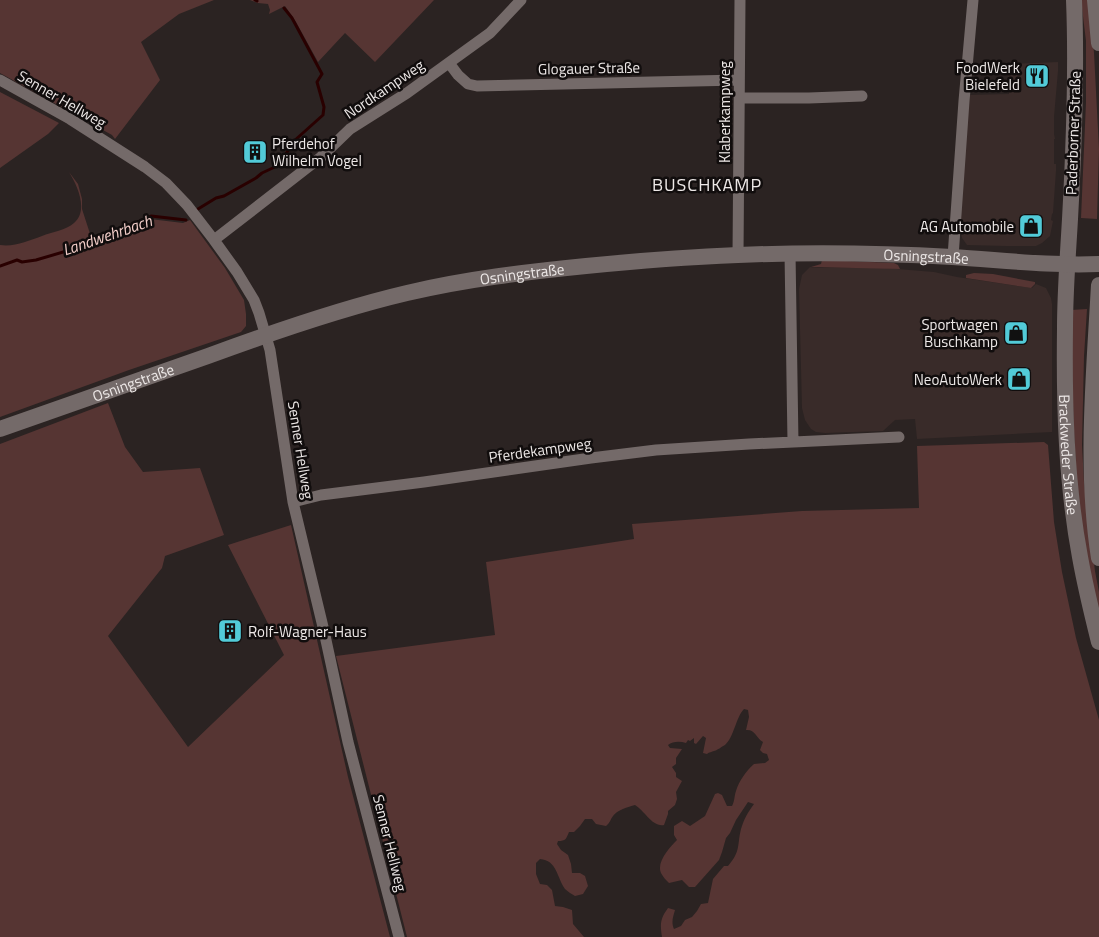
<svg xmlns="http://www.w3.org/2000/svg" width="1099" height="937" font-family="'Titillium Web',sans-serif">
	<style>
		.built { fill: #392b29 }
		.green { fill: #563533 }
		.lines { fill: none; stroke-linecap: round; stroke-linejoin: round }
		.stream { stroke: #290000; stroke-width: 3 }
		.minor { stroke: #746a69; stroke-width: 11 }
		.secondary { stroke: #746a69; stroke-width: 16 }
		.labels { text-anchor: middle; dominant-baseline: central; stroke-width: 5; stroke-linejoin: round; paint-order: stroke }
		.poi-label { font-size: 15px; fill: #ede8e7; stroke: #110d0d; text-anchor: end }
		.street-label { font-size: 15px; fill: #ede8e7; stroke: #110d0d }
		.water-label { font-size: 16px; font-style: italic; fill: #f3cec9; stroke: #110d0d }
		.quarter-label { font-size: 18px; letter-spacing: 1px; fill: #ede8e7; stroke: #110d0d }
	</style>
	<rect width="100%" height="100%" fill="#2b2322"/>
	<path class="built" d="M1058,62V71L1054,117V134L1055,139H1054V164H1056V171L1053,213L1052,214L1051,220L1053,221L1050,236L1042,243L1036,246H1006L967,245L962,238L960,225L968,95L1009,94L1007,64Z
		M810,267L820,268H885L934,272L957,277L1032,288L1036,284L1046,288L1051,298L1052,304V432L917,439L915,419L895,420L883,431L825,433L816,432L811,429L805,420L802,408L799,289L802,275Z"/>
	<path class="green" d="M0,0H214L179,14L141,42L160,80L115,139L112,135L0,73Z
		M250,0H434L375,62L345,33L318,62L296,22L285,6L269,14L270,10L268,4L258,3Z
		M1081,0H1089L1094,53L1099,149L1097,219L1081,218L1086,102V41Z
		M0,92L59,123L48,134L0,168Z
		M69,172L78,184L82,199V209L94,246L150,219L183,223L190,220L225,268L244,300L246,314V326L241,332L129,370L0,417V245C15,247 28,241 42,236C52,232 66,230 74,223C89,210 77,185 69,172Z
		M822,260L894,263L898,265L900,269L811,267L821,264Z
		M974,273L993,274L1035,282V284L1031,288L966,278V275Z
		M1087,309L1084,356L1082,445L1084,482L1095,571L1099,592V614C1090,578 1082,542 1079,505C1073,440 1072,375 1071,310Z
		M108,403L125,447L143,472L200,468L224,535L165,556L162,568L108,636L188,747L284,655L228,545L291,525L348,777L390,937H0V444Z
		M1044,442L1048,445L1054,522L1062,572L1076,638L1099,720V937H662C660,924 660,919 668,908L675,910C673,917 671,922 674,929L681,926L685,920L692,917L697,911L701,904L708,903L713,879L724,866H728C741,851 737,845 741,829C744,819 748,812 754,804L748,802L736,820L730,833L726,838L722,852L719,860L695,887H689L682,880L669,883C666,880 663,877 661,873C656,862 670,847 677,840L674,835V826L682,821L690,826L705,816L715,794L718,793L722,795L727,806H732C735,800 734,797 736,791C739,781 746,771 754,764L765,763L769,760L767,754L763,753L760,750L763,742C756,738 755,729 746,730L749,717L748,710L744,709C736,717 734,737 725,745C723,746 716,751 714,751C712,752 709,752 707,754L703,753L706,738L703,736L696,744L694,743V738L690,741L688,740L686,743C680,741 673,741 668,745L670,748L682,749L676,758V764L672,767L676,773V777L682,781L676,792L677,799L675,805L668,811V814L664,825C652,827 645,811 635,805C628,807 617,810 613,816C610,820 610,823 606,826L596,824L592,819H585L580,826L574,832H569C566,839 566,841 558,841L557,844L561,850L568,855L571,864L572,873H580L585,876L588,886L583,894L575,896C572,894 568,892 565,889C557,878 557,860 540,859L536,863V874L540,884L547,885L552,890L555,906L563,907L572,910L573,924L584,937H407L336,656L495,635L486,562L634,539L632,524L802,511L919,508L917,446Z"/>
	<g class="lines">
		<path class="stream" d="M255,0L257,1
			M198,209L216,198L224,196L256,178L262,173L279,165L294,141L323,115L324,107L317,82L322,74L292,18L284,8
			M0,266L17,260L22,262L36,260L87,245L151,216L186,220"/>
		<path class="minor" d="M449,63L458,75L468,84L477,86L739,80
			M0,80L70,119L145,167L166,183L187,205L214,240L237,272L254,300L259,313L270,350L293,502L324,631L348,742L399,937
			M740,98H809L862,96
			M214,240L321,157L350,129L407,93L490,33L521,0
			M790,253L793,442
			M738,255L740,0
			M953,257L964,101L973,0
			M293,502L321,495L424,482L591,458L656,450L749,444L899,437"/>
		<g class="secondary">
			<path id="s1" d="M1074,0C1077,73 1074,146 1070,219C1068,255 1065,291 1065,328C1064,404 1066,482 1080,557C1085,585 1092,614 1099,642"/>
			<path d="M1095,0L1099,43"/>
			<path d="M1099,285C1094,376 1085,468 1099,558"/>
			<path id="s2" d="M0,429C69,405 138,380 208,356C273,332 339,309 407,293C466,279 526,272 586,266C636,261 687,257 738,255C809,252 881,253 952,257C1002,260 1049,266 1099,264"/>
		</g>
	</g>
	<defs>
		<symbol id="restaurant-square" viewBox="-11 -11 22 22"><rect x="-9" y="-9" width="18" height="18" rx="4" fill="#52cbd8" stroke="#110d0d"/><path d="M-5-6h1v4h1v-4h1v4h1v-4h1v5L-1.5 .5V6h-2V.5L-5-1ZM5-6V6H3V1.5H1.5Q1.5-4 5-6Z" fill="#111"/></symbol>
		<symbol id="building-square" viewBox="-11 -11 22 22"><rect x="-9" y="-9" width="18" height="18" rx="4" fill="#52cbd8" stroke="#110d0d"/><path d="M-4-6H4V6H1V3H-1V6H-4ZM-2.5-4.3h1.7v1.8h-1.7ZM.8-4.3h1.7v1.8H.8ZM-2.5-1h1.7V.8h-1.7ZM.8-1h1.7V.8H.8Z" fill="#111"/></symbol>
		<symbol id="shop-square" viewBox="-11 -11 22 22"><rect x="-9" y="-9" width="18" height="18" rx="4" fill="#52cbd8" stroke="#110d0d"/><path d="M-5-2.5h2.3a2.7 3.5 0 0 1 5.4 0H5L5.5 6h-11ZM-1.5-2.5h3a1.5 2.3 0 0 0-3 0Z" fill="#111"/></symbol>
	</defs>
	<g fill-rule="evenodd">
		<use href="#restaurant-square" x="1023" y="62" width="28" height="28"/>
		<use href="#building-square" x="241" y="138" width="28" height="28"/>
		<use href="#shop-square" x="1017" y="212" width="28" height="28"/>
		<use href="#shop-square" x="1002" y="319" width="28" height="28"/>
		<use href="#shop-square" x="1005" y="365" width="28" height="28"/>
		<use href="#building-square" x="216" y="617" width="28" height="28"/>
	</g>
	<g class="labels">
		<g class="poi-label">
			<text x="1020" y="67">FoodWerk<tspan x="1020" dy="17">Bielefeld</tspan></text>
			<text x="272" y="143" text-anchor="start">Pferdehof<tspan x="272" dy="17">Wilhelm Vogel</tspan></text>
			<text x="1014" y="226">AG Automobile</text>
			<text x="998" y="324">Sportwagen<tspan x="998" dy="17">Buschkamp</tspan></text>
			<text x="1002" y="379">NeoAutoWerk</text>
			<text x="248" y="631" text-anchor="start">Rolf-Wagner-Haus</text>
		</g>
		<g class="street-label">
			<text transform="translate(589 68) rotate(-1)">Glogauer Straße</text>
			<text transform="translate(384 89) rotate(-34)">Nordkampweg</text>
			<text transform="translate(62 99) rotate(30)">Senner Hellweg</text>
			<text transform="translate(724 112) rotate(-90)">Klaberkampweg</text>
			<text transform="translate(1073 133) rotate(-88)">Paderborner Straße</text>
			<text stroke="none"><textPath href="#s2" startOffset="951">Osningstraße</textPath></text>
			<text stroke="none"><textPath href="#s2" startOffset="546">Osningstraße</textPath></text>
			<text stroke="none"><textPath href="#s2" startOffset="141">Osningstraße</textPath></text>
			<text transform="translate(301 450) rotate(81)">Senner Hellweg</text>
			<text transform="translate(540 450) rotate(-8)">Pferdekampweg</text>
			<text stroke="none"><textPath href="#s1" startOffset="455">Brackweder Straße</textPath></text>
			<text transform="translate(390 843) rotate(76)">Senner Hellweg</text>
		</g>
		<g class="water-label">
			<text transform="translate(107 235) rotate(-19)">Landwehrbach</text>
		</g>
		<g class="quarter-label">
			<text x="707" y="184">BUSCHKAMP</text>
		</g>
	</g>
</svg>
